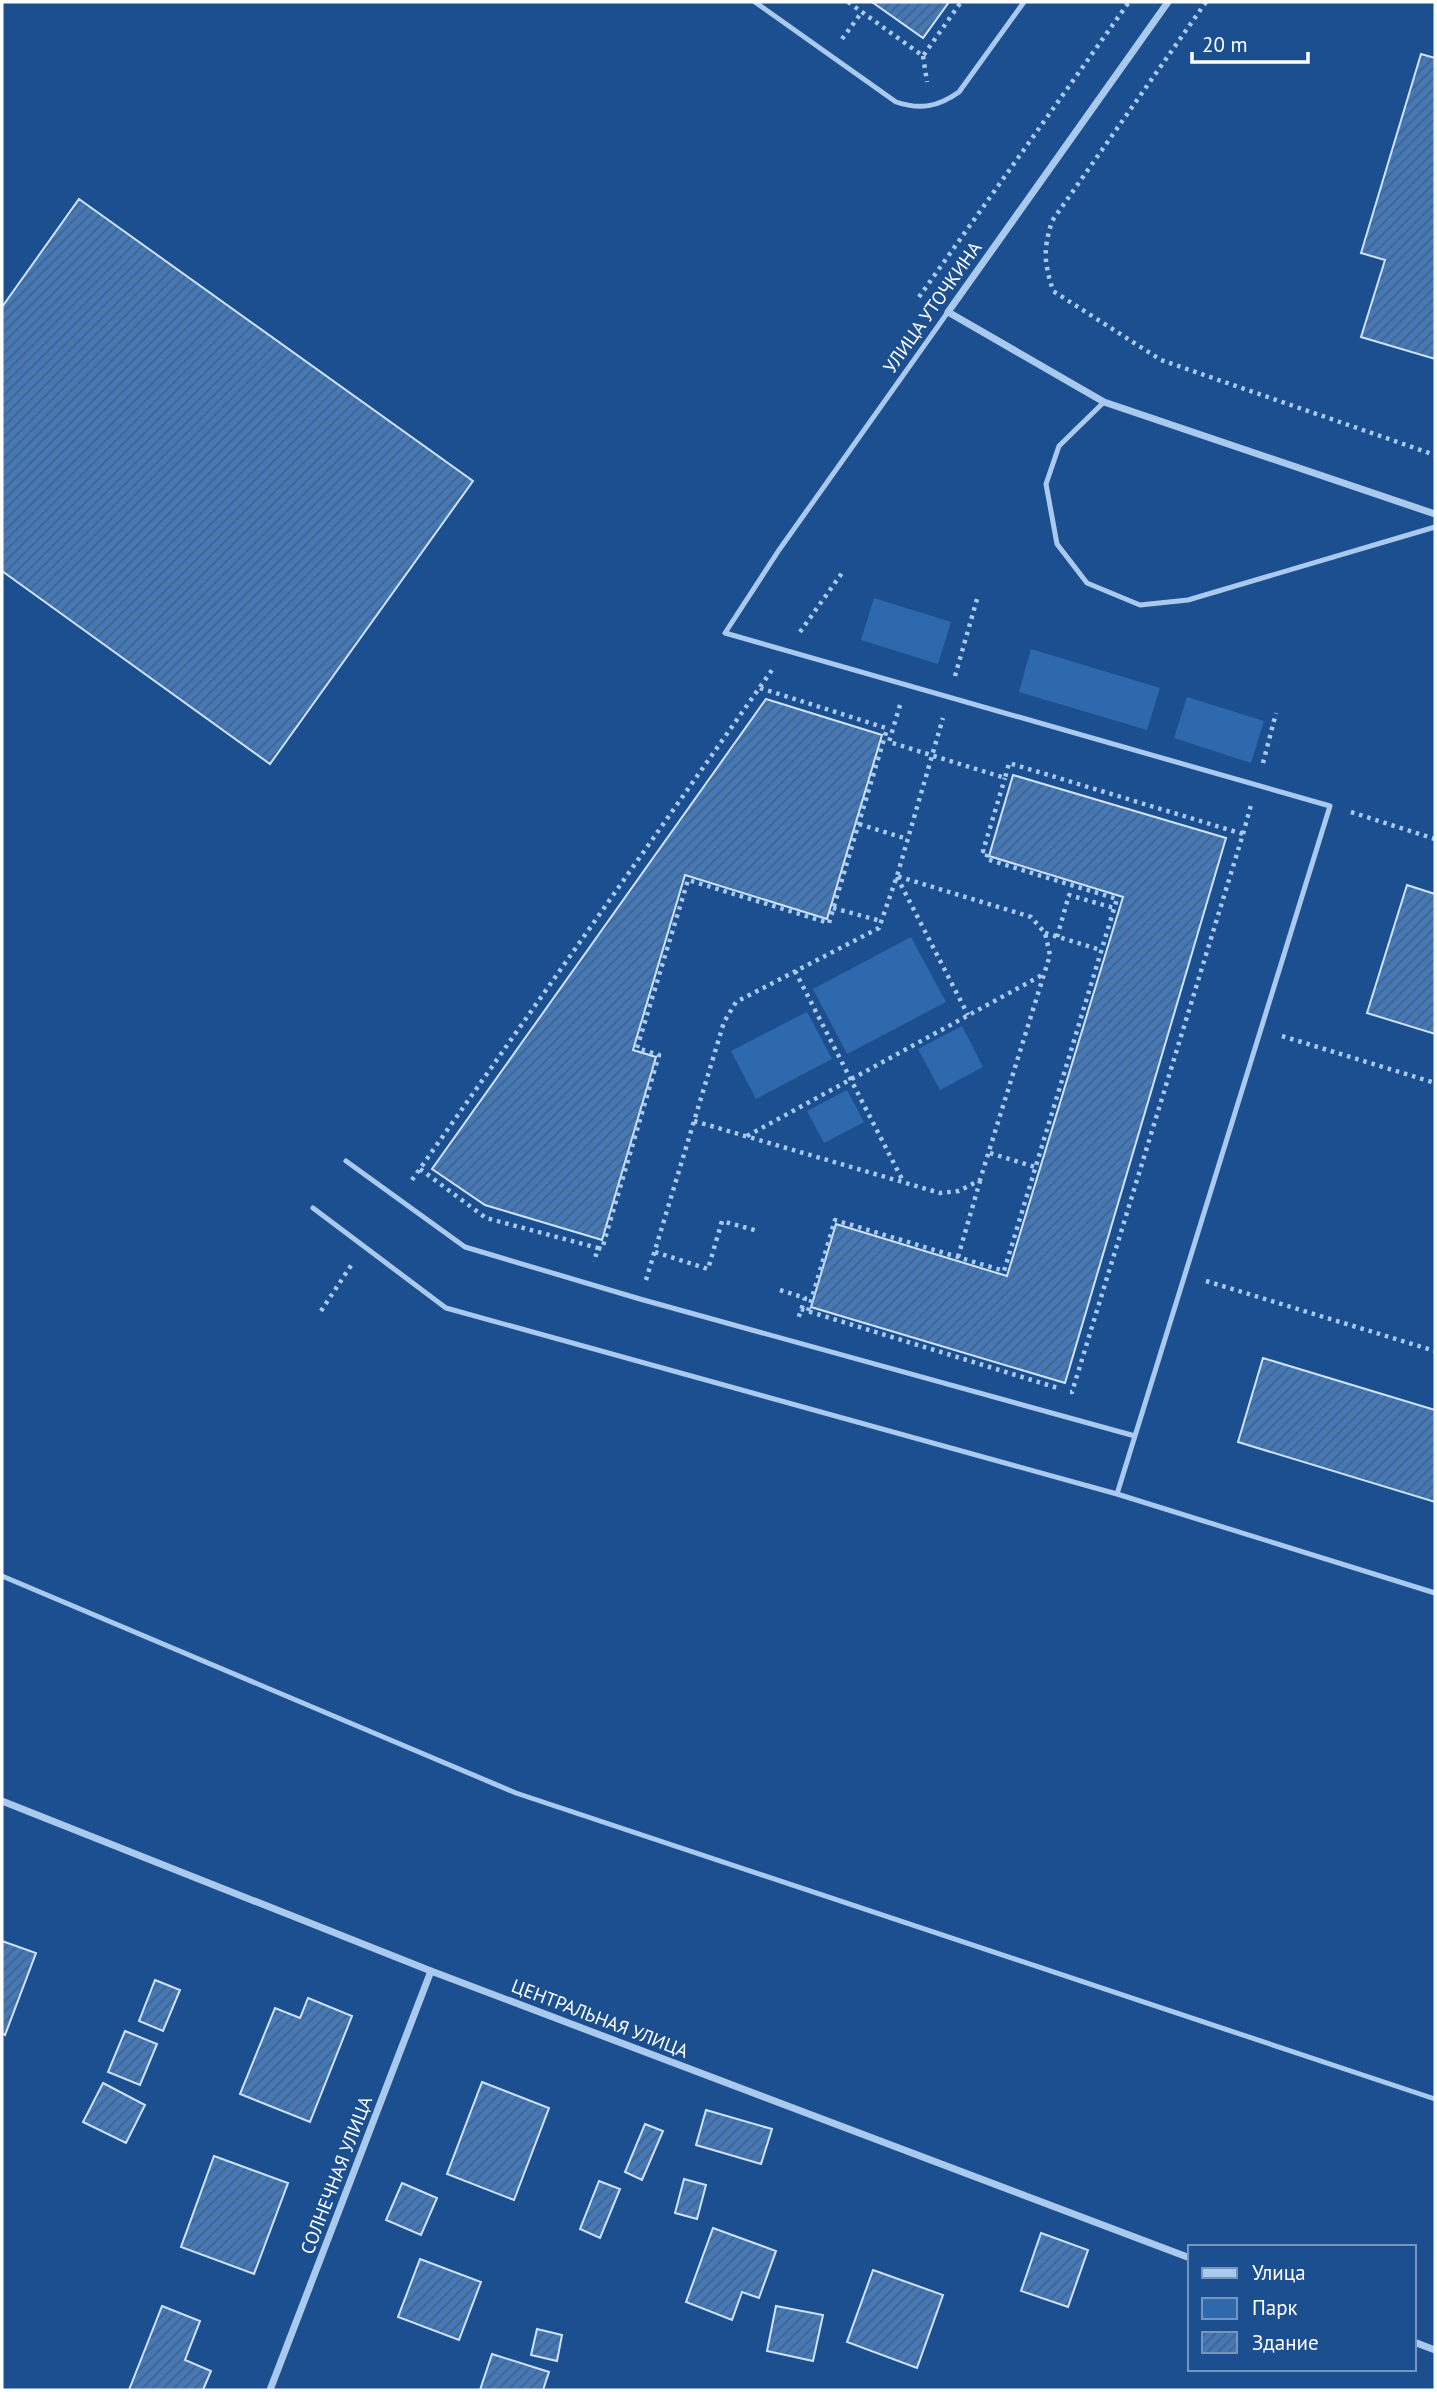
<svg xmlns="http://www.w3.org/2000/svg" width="1437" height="2392" font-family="'PT Sans',sans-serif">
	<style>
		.park { fill: #2e69ad }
		.building { fill: url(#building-hatch); stroke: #cfe3fa; stroke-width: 2 }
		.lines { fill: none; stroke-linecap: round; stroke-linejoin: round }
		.path { stroke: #a9c9ee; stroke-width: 4.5; stroke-dasharray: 3.5 5; stroke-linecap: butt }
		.service { stroke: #a9c9ee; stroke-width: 5 }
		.minor { stroke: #a9c9ee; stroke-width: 7 }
		.labels { text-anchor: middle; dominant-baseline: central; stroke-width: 5; stroke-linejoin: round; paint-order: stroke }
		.street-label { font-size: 19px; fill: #fff; stroke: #1b4f8f }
	</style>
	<defs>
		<pattern id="building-hatch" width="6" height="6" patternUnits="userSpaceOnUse" patternTransform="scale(1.75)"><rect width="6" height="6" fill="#4478b7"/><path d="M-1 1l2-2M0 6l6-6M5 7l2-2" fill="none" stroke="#486282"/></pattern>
	</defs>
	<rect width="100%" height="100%" fill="#1b4f8f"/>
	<path class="park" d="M874,598L951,622L938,664L861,640Z
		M1031,649L1160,688L1147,730L1019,692Z
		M1187,697L1264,721L1251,763L1174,738Z
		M911,937L946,1002L847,1054L813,989Z
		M807,1012L832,1059L756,1099L731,1051Z
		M962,1026L983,1067L940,1090L918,1049Z
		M847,1090L864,1122L824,1143L807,1111Z"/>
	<path class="building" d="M872,2H949L923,38Z
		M1421,54L1435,58V359L1361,337L1385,260L1361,253Z
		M79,199L473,481L270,764L2,571V307Z
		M766,699L882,735L827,919L685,875L633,1050L656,1057L602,1240L485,1205L432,1169Z
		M1013,775L1226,838L1065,1383L811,1307L836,1224L1007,1276L1123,897L989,856Z
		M1407,885L1435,894V1034L1367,1013Z
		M1263,1358L1435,1410V1502L1238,1442Z
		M2,1941L36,1953L5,2035L2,2033Z
		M155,1980L180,1990L163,2031L139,2021Z
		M308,1998L352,2016L310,2122L240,2094L275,2008L300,2018Z
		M125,2031L157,2044L140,2085L108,2072Z
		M482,2082L549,2108L514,2200L447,2174Z
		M103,2083L145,2105L126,2143L83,2122Z
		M706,2110L772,2129L761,2164L696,2145Z
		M645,2124L663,2131L642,2180L625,2172Z
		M214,2156L288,2183L254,2274L181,2247Z
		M684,2179L706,2185L697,2219L675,2213Z
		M599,2181L620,2189L600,2238L580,2229Z
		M402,2183L437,2198L421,2235L386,2220Z
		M713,2228L776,2251L759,2298L742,2292L732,2320L686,2302Z
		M1041,2233L1088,2250L1068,2307L1021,2291Z
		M420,2259L481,2282L459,2340L398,2317Z
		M873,2270L943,2295L917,2368L847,2342Z
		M162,2306L200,2321L185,2360L211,2371L203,2390H129Z
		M776,2306L823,2315L813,2361L767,2351Z
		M537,2329L562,2335L557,2361L531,2355Z
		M492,2354L549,2372L543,2390H480Z"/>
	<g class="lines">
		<path class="path" d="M848,2L923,56L961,2
			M1206,2L1052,221C1043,251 1044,261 1053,291L1161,360L1435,455
			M842,39L862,12
			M923,56L927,82
			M919,297L1129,2
			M800,632L842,573
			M955,676L977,599
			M760,688L889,729
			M900,705L889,742L1005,778L1009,763L1243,834L1072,1392H1070
			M1263,763L1276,713
			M1351,812L1435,839
			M859,824L907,839
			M1243,834L1251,805
			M897,877L968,1015
			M833,908L881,921
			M1045,933L1101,950
			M1057,937L1069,895L1114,908
			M795,971L903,1181
			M1282,1036L1435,1083
			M694,1121L940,1193L959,1191L980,1180L1050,955L1045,933L1031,917L897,876
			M747,1136L1044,974
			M990,1153L1035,1167
			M420,1169L486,1218L598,1248L594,1262
			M412,1180L772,670
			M598,1248L602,1249L659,1055L637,1048L688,880L829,923L887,729
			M655,1252L708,1269L722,1221L758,1231
			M958,1257L980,1181
			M646,1280L724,1022L736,1002L879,928L897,876L943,718
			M1206,1281L1435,1351
			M780,1290L805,1298L798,1319
			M801,1309L1061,1389
			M321,1311L352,1264
			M808,1311L835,1220L1004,1271L1117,899L986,859L988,852L983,851L1005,778"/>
		<path class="service" d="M755,2L896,102C920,110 938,107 959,92L1024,2
			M948,312L779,550L725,633L1330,806L1117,1494L1435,1593
			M1104,402L1059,446L1046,484L1057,544L1087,583L1140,605L1188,600L1435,527
			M346,1161L465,1247L640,1299L1135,1436
			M313,1208L446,1308L1117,1494
			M2,1576L516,1793L1435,2099"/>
		<path class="minor" d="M1168,2L948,312L1104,402L1435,514
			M2,1801L431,1971L1190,2258
			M1414,2342L1435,2350
			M270,2390L431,1971"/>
	</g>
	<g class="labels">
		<g class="street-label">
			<text transform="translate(932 307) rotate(-55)">УЛИЦА УТОЧКИНА</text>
			<text transform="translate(600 2018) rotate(21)">ЦЕНТРАЛЬНАЯ УЛИЦА</text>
			<text transform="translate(336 2175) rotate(-69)">СОЛНЕЧНАЯ УЛИЦА</text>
		</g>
	</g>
	<rect width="1437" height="2392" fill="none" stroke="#ffffff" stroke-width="7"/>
	<rect x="1188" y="2245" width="228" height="126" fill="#1b4f8f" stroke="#7695bc" stroke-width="2"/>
	<rect x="1202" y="2268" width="35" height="10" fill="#a9c9ee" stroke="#7695bc" stroke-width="2"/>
	<text x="1252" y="2280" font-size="21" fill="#ffffff">Улица</text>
	<rect x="1202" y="2298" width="35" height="21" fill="#2e69ad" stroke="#7695bc" stroke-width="2"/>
	<text x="1252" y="2315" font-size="21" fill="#ffffff">Парк</text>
	<rect x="1202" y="2332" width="35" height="21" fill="url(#building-hatch)" stroke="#7695bc" stroke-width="2"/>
	<text x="1252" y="2350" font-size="21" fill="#ffffff">Здание</text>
	<path d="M1192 52v10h116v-10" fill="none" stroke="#ffffff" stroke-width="3.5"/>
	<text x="1202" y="52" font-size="21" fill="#ffffff" stroke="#1b4f8f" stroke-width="5" paint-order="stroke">20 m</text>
</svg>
